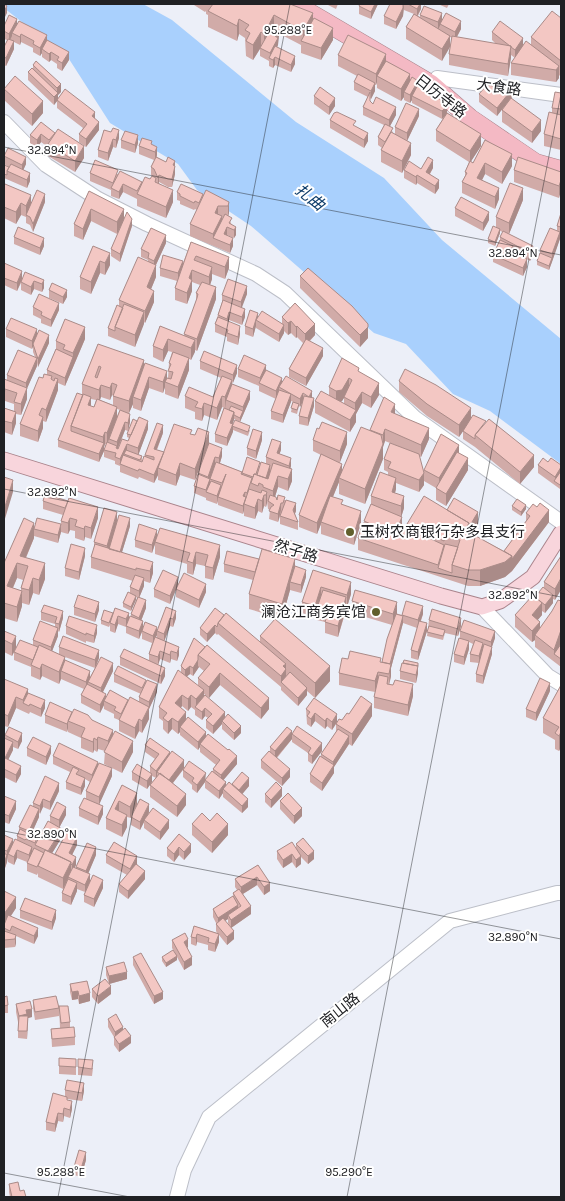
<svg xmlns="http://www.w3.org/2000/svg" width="565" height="1201" font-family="Karla,'Noto Sans SC',sans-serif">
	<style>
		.water { fill: #a9d0fd }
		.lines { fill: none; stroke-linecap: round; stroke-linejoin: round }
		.secondary-casing { stroke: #bcbfc8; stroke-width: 16 }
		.primary-casing { stroke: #aa848c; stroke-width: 17 }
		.highway-casing { stroke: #aa848c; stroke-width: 19 }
		.secondary { stroke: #fff; stroke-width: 14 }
		.primary { stroke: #f8d5dc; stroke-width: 15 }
		.highway { stroke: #f4b9c4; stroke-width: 18 }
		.wall { fill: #d1aba8; fill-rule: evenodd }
		.shaded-wall { fill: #aa8b88 }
		.building { fill: #f3c7c3; stroke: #aa8b88; fill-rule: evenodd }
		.ticks { fill: none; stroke: #202124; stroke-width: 1; stroke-opacity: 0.45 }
		.poi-dot { fill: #605f2c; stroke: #fff; stroke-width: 2 }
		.labels { text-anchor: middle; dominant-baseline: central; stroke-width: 4; stroke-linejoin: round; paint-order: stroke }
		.street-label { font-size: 15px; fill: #202124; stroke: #fff }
		.poi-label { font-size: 15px; fill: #202124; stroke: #fff; text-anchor: start }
		.water-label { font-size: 16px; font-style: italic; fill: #0d3c6a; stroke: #fff }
		.ticks-label { font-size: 12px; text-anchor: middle; fill: #202124; stroke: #fff; stroke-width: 4; stroke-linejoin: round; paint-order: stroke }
	</style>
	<rect width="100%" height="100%" fill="#eceff8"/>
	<path class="water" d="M4,4H143L172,20L296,122L384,178L442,240L561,339V464L490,411L453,394L406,344L374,333L251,226L197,190L178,164L110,123L69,59L4,8Z"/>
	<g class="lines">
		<defs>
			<path id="secondary" d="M437,78L561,95
				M4,122L46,165L98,199L147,224L256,274L285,293L415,418L561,522
				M482,607L548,676L561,684
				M177,1197L184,1170L209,1117L450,921L557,893H561"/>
			<path id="primary" d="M4,460L441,596L482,607L500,601L533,577L561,533"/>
			<path id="highway" d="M295,4L431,84L470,118L536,163L561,170"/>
		</defs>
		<use href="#secondary" class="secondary-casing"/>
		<use href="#primary" class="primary-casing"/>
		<use href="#highway" class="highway-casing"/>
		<use href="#secondary" class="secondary"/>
		<use href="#primary" class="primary"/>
		<use href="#highway" class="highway"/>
	</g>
	<path class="wall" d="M194,4H290L313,21L333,40L321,60L301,53V45L280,34L278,38V45L277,47L295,64L291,72L275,65L273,68L269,66V61L260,56V49L253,60L246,56L245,38L239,34L237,41L208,27V15L206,14V11L205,12L194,5Z
		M326,4H338L336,9Z
		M360,4H378L371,19L359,14V6Z
		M404,4L403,16L396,29L384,24V16Z
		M404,4H421V9L418,16L420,17V15L442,21L461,29L457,37L496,44L492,40V32L523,45H531V37L561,18V12V77L559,75V78L556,82L511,75V63L515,58L511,55L508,76L449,65V54L452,38L450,37L442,61L406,39V27L414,14L404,10Z
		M438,4H449L447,8Z
		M17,23L47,41L69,60L62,71L57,68V64L51,60L49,62L42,57V53L40,56L33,52V48L21,42L20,45L14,42V49L6,66L4,65V47L7,40L4,39V26Z
		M338,55L386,61L410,81L418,84L481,146L471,161L473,163L485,140L512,166L502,184L485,174L482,180L499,199L495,209L462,193V182L465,176V172L469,162L436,141V130L444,117L442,119L412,103V100L410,103L404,100V97L401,101L377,88V82L376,85H375V91L371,99L370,98V101L373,104L396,115L390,126L393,133L395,134V127L419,116L407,141L411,155L402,173L381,162V150L382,148L378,145V137L384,125L363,115V107L368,97L354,90V82L357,76L338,66Z
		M33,65L61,84V92L58,95V99L95,119L99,130L86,147L79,142V134L83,128L57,108V101L54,105L28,80V72L33,68Z
		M4,88L43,113L32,126L4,100Z
		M561,93V150L544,146V134L552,113V108Z
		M479,94L512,97L511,98L541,131L532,143L502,122V110L508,101L497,116L479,102Z
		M314,96L335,106L329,115L314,104Z
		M330,120L356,127L368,141L364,148L330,128Z
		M104,130L119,138L116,148L113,147L108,161L98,157V150Z
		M55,133L84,158L75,172L48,156V147L41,142L37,148L30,143V135Z
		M121,140L138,143L135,153L121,148Z
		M152,145L157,155V157L166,162L175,161V174L172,187H168L159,182V183L173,202L166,218L137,206V199L123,192L119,199L111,196V190L90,181V173L118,174L142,182L154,177L151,175V167L154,160L139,154V146Z
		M4,156L26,164L23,170L30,181L27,188L4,178V165L9,167L4,164Z
		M433,168L430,174L439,188L435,194L417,183L416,185L404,178V170Z
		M514,170L561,172L559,198L514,182Z
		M4,186L31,205L45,202L33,232L30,225L26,223V216V217L21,215L16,224L4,218Z
		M89,191L132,226L120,262L111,256V249L124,220L117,234L91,221L83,240L74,236V224Z
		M177,192L203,194L229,202L228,216L236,235L234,238L227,235L233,246L230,253L190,236V224L197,210L195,209L194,210L180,204V201L177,200Z
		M523,200L509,234L533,253L530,261L527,259V267L523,276L493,262V255L500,240V237L503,232L500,231V233L495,246L488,243V239L496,227V217Z
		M455,208L489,220L483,231L455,216Z
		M561,213V239L560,238L549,270L537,265V261L540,253V250L557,231V226Z
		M14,237L44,246L40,255L14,244Z
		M191,242L229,268L225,279L212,274V279L210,285L216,299L197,351L195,350L191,360L189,359V370L178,399L165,394V387L163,393L149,388L141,411L133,408V404L129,413L130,422L128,431L125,430L118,449L128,441L129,438L127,437V434L148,429L138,455L142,456V462L145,455L163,433L157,450L164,452L192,434L209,443L222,456L220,463L242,472V474V473L266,463V457L281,450L279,454L291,466L290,469L292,481L288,491L278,487L275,497L277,500H285L296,511L295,514L298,522V530L280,524V516L282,511L278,522L269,519L270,510L268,509L267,501L266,507L264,506L262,513L258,511L255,519L244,516V510L243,514L218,505V501L217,504L206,500V496V498L194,493V486L203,458L195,480L180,475L176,486L158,480V475L154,483L139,477L138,479L120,472V466L115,464V461L104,457V450L106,444H105L104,447V451L99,462L58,447V440L82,395V384L98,344L144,365L167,378H168L169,363L172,352L168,351L163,362L153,357V346L160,326L184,336L196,301V293L200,285L192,282V291L187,304L175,300V288L177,281L160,276V268L183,263ZM112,395H113V405L100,400L101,397L110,400ZM91,399L96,400L94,407L91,406ZM117,409L120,410L117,416Z
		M166,243L156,265V277L151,289L154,302L145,323L144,322L135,347L108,336V328L119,306V300L148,261V260L141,257V249Z
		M93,246L110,265L105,275L100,273L91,294L80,289V277Z
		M4,251L5,259L4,263L22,278L44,280V288L42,292L34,289L31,295L21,290V283L17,291L4,285Z
		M300,276L368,338L360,347L300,288Z
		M49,290L67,297L63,304L49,298Z
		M247,294L241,307L245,317L242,325L229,320L228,322L240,334L238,345L227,341V337L215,332V324L222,302V295Z
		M295,303L315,335L310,341L323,356L306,386L289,377V369L303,343L297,337L296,338L291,333L288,335L284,331V333L279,342L256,328V326L253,337L245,334V326L258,317L282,324V317Z
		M33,307L59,310L51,327L41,323V319L33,315Z
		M6,329L37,336L49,343L38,367L37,363V366L27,388V399L21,415L16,414V423L12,435L4,432V408L14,411V404L5,401L4,379L7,380V375L35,357L33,352V346L32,349L6,337Z
		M85,339L65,386L58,383V390L46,422L43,421V428L38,442L20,436V424L43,378L47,375V370L56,349V341Z
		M200,361L237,373L232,384L250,399L240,422L234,419L232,424L250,430L248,436L233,430L227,446L215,442V434L224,408L222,407L217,420L204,415L202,421L195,419V412L185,408V396L213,397L221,378L200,369Z
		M238,369L266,371L282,383L312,398L314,406L308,426L299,424V416L303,402L300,407L299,406L297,414L291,412L293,402L291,401L283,423L271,419V411L276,399L259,391V386L238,377Z
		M359,372L379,395L371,408L362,403L356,414V422L350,432L315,413V401L329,395V387ZM344,398V404L341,402L342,401Z
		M399,381L471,418L534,467L520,484L475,447L463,439V431L459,437L427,416L399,392Z
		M395,414L429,439L421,457L419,456L424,473V470L459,453L468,470L446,506L436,500V488L424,481V485L419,492L396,483V489L395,493L404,508L401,517L399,536L407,528V524L447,510L478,524L472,534L504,551L526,521V513L549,522L512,571L505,577L480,586H468L358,550V538L371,505V496L388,475V472L384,470V459L395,445L385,441L383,447V459L365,504L339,494V482L333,497L343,505L361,523L354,545L321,534V524L317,534L299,527V515L321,455L313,451V440L347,444L340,462L342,471L370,430Z
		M262,440L256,459L247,455V448Z
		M548,462L561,465V487L560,489L538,473V465Z
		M43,501L98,518L91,539L85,537L84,541L75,538V531L70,530L68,534L61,532L58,543L34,536V538L26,558L45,579L39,595L33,593L29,605L22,603V606L17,622L4,618V563L34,528L61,524V521L63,515L43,509ZM17,578L23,580L21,588V591L13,588Z
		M512,506L526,509L521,516L512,510Z
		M117,523L130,526L122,552L153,573L150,583L144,581V586L139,598L146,608L141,621L143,628L157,635L155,638H157V631L166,607L176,618L173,627L170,626L164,641L179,655L177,661L171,659L170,663L160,659L158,665L165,676L161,684L120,665V657L149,660V654L152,643L142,639V632L139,639L126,633V627L118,624L115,633L110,631V625L109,627L101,624V620L113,616L115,608L129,619L131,616V614L137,598L136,597L131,611L123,607V603L130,593V587L133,581L91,568V557L94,548V542Z
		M157,536L220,557L213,580L205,578V566L196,564L193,575L187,573V564L155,554V544L152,553L135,547V540Z
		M85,556L79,580L65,576V568Z
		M561,556L555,600L553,599V603L545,613L542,611V615L537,620L540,628L561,601V642L560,645L561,644V667L535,647V640L532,642L515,627V615L544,588V582Z
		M259,559L295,566L306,577L301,593L290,590L282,619L249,609V594L253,580L224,572V564Z
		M313,570L351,594L338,637L325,633V622L317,620V610L315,617L302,613V602Z
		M178,585L206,592L199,608L176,597V589L170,604L154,597V589Z
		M352,601L402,615L423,614L421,621L427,631L418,660L411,658V650L417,628L403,623L391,668V676L389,684L413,696L408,716L374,708V697L375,692L339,685V673L348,659L382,662L392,625L352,613Z
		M74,607L99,610L95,622L74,615Z
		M41,612L63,618L59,632L58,631V636L52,651L59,654V647L99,658L97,664L113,671L103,692L106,698L139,702V697L141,694L114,682V674L146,682L157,692L149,709V719L142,733L139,731L135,739L119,731V720L114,718V714L104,709V705L100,713L81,703V695L84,689L61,679L59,684L42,676L40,680L31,676V667L14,660V652L33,645V640L55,627V624L41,620ZM65,657L95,668L90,677L65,660Z
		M224,615L260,642V636L330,681L315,698L307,691V695L298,706L281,690V687L218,634L217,635L215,633L207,642L200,635V628Z
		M429,620L461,626L458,636L445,633L443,640L427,636Z
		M66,626L97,633L94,643L86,641V643L66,634Z
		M4,631L16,648L12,656L4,652Z
		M460,631L495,638L492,646V654L483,684L476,682V674L479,663L470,662V654L473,644L469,642V649L464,665L454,662V654L460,638Z
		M194,638L269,709L261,719L220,685L209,698L204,694V696L241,733L234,740L222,729V724L213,734L206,728V720L208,718L205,716L202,720L195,715V710L191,707L188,711L182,706L181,708L186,720L237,764L223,780L226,786L232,785V784L249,786L242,794L248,807L242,813L223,797V793L219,799L205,788V782L197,793L192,789V785L183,777V770L173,783L186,805L177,817L150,797V785L156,778L152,776V782L147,789L132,780V772L150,773V766L155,759L145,752V745L170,754L184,767L206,779L213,772V769L216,765L200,752V747L198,750L180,735V732L178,734L172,729L168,734L163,729V721L159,718V707L181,672V666ZM199,667L204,671L198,678V686L187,676L190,674L193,676Z
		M418,667L416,683L400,679V671Z
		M4,679L28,693L45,708L41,717L30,712L29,714L16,708L8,727L4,726Z
		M561,685V747L559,751L555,749V740L543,733V718Z
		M550,691L536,721L526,717V709Z
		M306,709L337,722L342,720L349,714L372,716L352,746L349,744L334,767V773L322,791L310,782V774L321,757V754L336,732V724L332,730L327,726L325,729L315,721L311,727L307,724Z
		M45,715L92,720L113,735L133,752L122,773L104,764L105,751L98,749L97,752L94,750L93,753L81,748V738L68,732V728L67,732L45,723Z
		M292,733L322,751L312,764L308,761V753L292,742V739L277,758L290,777L282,786L261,768V760L270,752V747Z
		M5,735L22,741L18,749L13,747V750L8,760L21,774L16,783L4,777V738H5Z
		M27,748L51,753L46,765L27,756Z
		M53,756L98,766L112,776L99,804L103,814L98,825L79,816V808L86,798V791L90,782L85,779V786L81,795L66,789V782L70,772L53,764Z
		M122,785L137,804L149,812L148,816L169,828L160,840L144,828V822L140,830L131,825V818L127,817V827L122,837L106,829V818Z
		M59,791L50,810L43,807L39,814V817L31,835L37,841L50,823V816L66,815L59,828L62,837L52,853L55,854L77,845L72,855L76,865L75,867L76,868V867L96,855L88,873L90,881L103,888L94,907L84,902V895L85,892L77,889V891L71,905L62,901V893L63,889L38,877V873L37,875L27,871V862L17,858L14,865L8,862V857L7,862L4,871V835L13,844L17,840V836L19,832V827L33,806V803Z
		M265,794L282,796L271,808L265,802Z
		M4,796L16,809L9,824L4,822Z
		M280,801L302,816L294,824L280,809Z
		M210,821L228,835L212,853L192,835V824Z
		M179,834L191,852L184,860L179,855L174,862L167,856V848Z
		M296,844L314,859L308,864L301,857V864L296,868L292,862L283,868L277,859V851L296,848Z
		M106,855L137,864L145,879L128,899L119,892V884L127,875L106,863Z
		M258,865L270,891L264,895L257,885L243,894L251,914L231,928L228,923V919L225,921L234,939L227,945L219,935V942L215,952L208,950V945L197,942L196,946L191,944V937L194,926L217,933L216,931V923L213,917V909L233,896V893L237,890L235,887V879Z
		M4,891L16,908L11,916L38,936L34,944L16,936V943L15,947L4,948Z
		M20,910L56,918L52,930L20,918Z
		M172,940L188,947L187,948L192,965L184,970L177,957V960L166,967L162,961V957L175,953L172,948Z
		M133,957L163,999L154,1004L133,965Z
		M106,967L127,979L109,984L106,975Z
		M70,984L90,1001L79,1004L78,999L72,1000L70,992Z
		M92,989L111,994L98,1004L92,997Z
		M4,997L8,1005V1013H4Z
		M33,1000L59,1008V1016L35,1020L33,1008Z
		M16,1004L32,1017L28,1018L27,1039L18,1038V1022L16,1012Z
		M59,1006L70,1022V1028L75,1037V1045L52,1047L51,1029L60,1028Z
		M108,1019L123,1030L131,1043L119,1052L114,1045V1037L108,1027Z
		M59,1058L76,1059V1075L59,1074Z
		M78,1067L93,1068L92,1076L78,1075Z
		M65,1090L84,1091L82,1101L67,1099L72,1109L70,1118L64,1116L63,1122L58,1121L55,1132L46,1130V1122L65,1096Z
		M86,1160L81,1177L74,1175V1167Z
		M9,1184L20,1191L26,1197H10L9,1192Z"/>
	<path class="shaded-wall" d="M375,4H378L371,19V12Z
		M403,4L404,7L403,16L396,29V22Z
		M420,4H421V9L417,16V9Z
		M7,6V13L4,19V11Z
		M313,13V29L303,42V31Z
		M442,13V21L438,30V22Z
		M274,15V31L264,49V34Z
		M17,19V27L12,33V36L9,42V34Z
		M239,19V34L237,41V26Z
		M461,21V29L455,40V32Z
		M280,28L278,45L271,59L270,58V53L275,36Z
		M333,28V40L321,60V48Z
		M261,32V47L253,60V45Z
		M21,34V42L20,45V37Z
		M47,35V43L42,49V53L40,56V48Z
		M450,36V47L442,61V49Z
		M523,38V46L515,58V50Z
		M14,41V49L6,66V58Z
		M511,46V58L508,76V64Z
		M51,52V60L49,62V54Z
		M69,52V60L62,71V63Z
		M386,54V66L377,76V82L376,85V74Z
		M295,56V64L291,72V65Z
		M275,57V65L273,68V60Z
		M559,66V78L556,82V70Z
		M410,74V85L404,92V97L401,101V89Z
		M418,81V89L412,96V100L410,103V95Z
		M375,83V91L371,99V91Z
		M61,84V92L58,95V100L54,105V97L57,93V88Z
		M512,89V97L497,116V108Z
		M335,98V106L329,115V107Z
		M43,101V113L32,126V114Z
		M447,106V114L442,119V111Z
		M396,107V115L389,128V120Z
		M419,109V116L407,141V133Z
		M95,112V119L92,116Z
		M541,120V131L532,143V132Z
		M99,122V130L86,147V139Z
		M119,130V138L116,148V140Z
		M368,133V141L364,148V140Z
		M41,134V142L37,148V140Z
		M481,134V146L470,163V151Z
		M138,135V143L135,153V145Z
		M113,139V147L108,161V153Z
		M411,143V155L402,173V161Z
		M84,146V158L75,172V161Z
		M157,147V155L155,160V152Z
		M512,154V166L502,184V172Z
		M26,157V164L22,173V165Z
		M433,160V168L426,180V172Z
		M175,161V174L172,187L173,165Z
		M485,163V174L477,190V178Z
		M30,173V181L27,188V180Z
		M159,175V182L158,185V178Z
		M417,175V183L416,185V177Z
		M439,180V188L435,194V186Z
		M561,180V191L559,198V186Z
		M123,184V192L119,199V192Z
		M499,188V199L495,209V197Z
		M523,188V200L509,234V223Z
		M173,190V202L166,218V207Z
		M45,194V202L33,232V224Z
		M31,195V207L26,217V206Z
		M229,202V213L228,218V206Z
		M21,203V215L16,224V212Z
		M218,206V217L215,213Z
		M91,209V221L83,240V229Z
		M124,209V220L117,234V222Z
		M489,212V220L483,231V223Z
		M222,216V228L213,238V234Z
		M132,219V226L120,262V254Z
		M227,227V235L224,241V234Z
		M236,227V235L234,238V230Z
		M500,229V233L495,246V242Z
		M560,232V239L552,262V254Z
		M166,235V243L154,269V261Z
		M44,238V246L40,255V248Z
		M233,238V246L230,253V245Z
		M533,246V253L530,261V253Z
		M5,252V259L4,263V256Z
		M110,253V265L105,275V263Z
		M229,257V268L225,279V267Z
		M552,258V262L549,270V266Z
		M527,259V267L523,276V268Z
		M100,261V273L91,294V282Z
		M183,261V269L178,281V273Z
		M156,265V277L147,299V287Z
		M212,267V279L209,288V277Z
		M192,270V291L187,304V293L189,278Z
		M22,271V279L17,291V283Z
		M44,280V288L42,292V284Z
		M34,281V289L31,295V287Z
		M247,286V294L241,310V302Z
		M216,287V299L197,351V339Z
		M67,290V297L63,304V297Z
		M154,291V302L145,323V311Z
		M59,303V310L51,327V320Z
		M245,309V317L242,325V317Z
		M144,312V324L135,347V335Z
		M229,312V320L227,326V319Z
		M258,313V320H256V326L253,337V329Z
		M291,321V333L288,335V323Z
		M315,324V335L305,345V334Z
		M284,325V333L279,342V334Z
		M240,326V334L238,345V337Z
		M297,326V337L296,338V327Z
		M85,327V339L65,386V378L73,357V353Z
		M368,327V338L360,347V335Z
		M37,329V337L32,349V341Z
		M49,335V343L38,367V359Z
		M168,339V351L163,362V350Z
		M195,340V352L191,360V348Z
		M323,348V356L306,386V378Z
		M37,358V366L26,391V383Z
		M189,358V370L178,399V387Z
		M144,360V371L133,397V404L129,413V401Z
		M237,365V373L233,383V375Z
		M266,365V373L260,383V378Z
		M167,371V382H165V387L163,393V382Z
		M149,377V388L141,411V400Z
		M282,378V386L279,387V391L276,399V391Z
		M349,378V390L342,401L336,403V391Z
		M58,379V390L46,422V410Z
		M232,380V392L226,400L225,409V397Z
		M112,383V395L110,400V388Z
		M379,383V395L371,408V397Z
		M101,385V397L99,402V390Z
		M27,388V399L21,415V404Z
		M5,389V401L4,407V395Z
		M250,391V399L240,422V418L243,411V407Z
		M312,391V399L309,404V397Z
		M362,392V403L356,414V422L350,432V420L355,411V403Z
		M303,393V401L300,407V399Z
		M291,394V402L283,423V415Z
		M222,396V407L217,420V408Z
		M91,397V408L88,405Z
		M314,398V406L308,426V418Z
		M204,403V415L202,421V409Z
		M395,404V416L391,412Z
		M117,407V418L109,439L107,445V433Z
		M471,408V420L459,437V425Z
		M16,412V423L12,435V423Z
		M234,412V420L230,431V423Z
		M130,414V422L128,431V423Z
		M43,417V428L38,442V431Z
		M148,421V429L138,456V448Z
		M125,422V430L117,450V442Z
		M233,424V432L227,446V438Z
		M163,425V433L154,456V449Z
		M429,428V439L421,457V445Z
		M385,429V441L383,447V459L365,504V489L383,444V435Z
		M105,432V444L104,447V451L99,462V454L103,445V437Z
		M209,432V443L195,480V469Z
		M262,432V440L256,459V451Z
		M347,432V444L340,462V451Z
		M281,442V450L277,461V453Z
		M127,444V451L124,454V457L120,464V459Z
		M459,445V456L439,490V478Z
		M222,448V456L219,466V458Z
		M164,452L158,468V475L154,483V475Z
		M534,455V467L520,484V472Z
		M215,457V465L210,479V487L206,492V498V490L208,484V477Z
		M291,458V466L289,473V466Z
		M468,458V470L446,506V494Z
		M180,463V475L176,486V475Z
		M342,464V475L339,478V482L322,523L321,522V524L317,534V523Z
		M270,465V473L266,485V478Z
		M561,467V475L555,481V477Z
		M292,469V481L288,491V479Z
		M424,473V485L419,492V480Z
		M278,476V487L273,503V491Z
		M396,478V489L392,503V492Z
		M13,480V492L4,522V510Z
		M221,485V493L218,497L217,504V496Z
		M245,492L244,510L243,514V496Z
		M267,492V503L266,507V495Z
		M264,495V506L262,513V501Z
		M404,496V508L401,518V506Z
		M258,499V511L255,519V508Z
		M281,503V510L278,522V514Z
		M296,503V511L293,518V510Z
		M526,505V509L521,516V512Z
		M98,507V518L91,539V528Z
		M549,510V522L512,571L505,577L480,586V570L505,562Z
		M361,511V523L354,545V534Z
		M117,512V523L107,558V546Z
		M478,512V524L465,546V530L469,523Z
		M402,517V529L395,546V534Z
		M70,518V530L68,534V523Z
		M130,518V526L119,562V555Z
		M34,523V538L23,564L20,556Z
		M61,524V532L58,543V535Z
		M85,526V537L84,541V529Z
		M157,530V538L152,553V545Z
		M220,545V557L213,580V568Z
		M85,548V556L79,580V572Z
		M196,552V564L193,575V563Z
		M295,559V574L290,582V590L282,619V604Z
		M153,562V573L150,583V571Z
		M17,563V578L7,601V586Z
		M45,563V579L39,595V580Z
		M306,570V577L301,593V585Z
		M178,577V585L170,604V596Z
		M33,578V593L29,605V590Z
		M144,578V586L139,598V591Z
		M561,578V590L555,600V589Z
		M351,582V594L347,607V595Z
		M206,584V592L199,608V600Z
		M321,587V598L317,608L315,617V606Z
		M22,591V606L17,622V607Z
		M553,595V603L545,613V605Z
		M136,596V600L131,611V607Z
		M346,597V608L338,637V626Z
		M146,600V608L139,626V618Z
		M99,602V610L95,622V614Z
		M397,602V614L393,625V614Z
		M542,603V615L532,627V615Z
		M423,606V614L418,628V620Z
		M63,611V618L59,632V624Z
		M176,611V618L173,627V619Z
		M129,613V621L126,627V619Z
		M118,616V624L115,633V625Z
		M403,616V623L391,668V676L389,686L390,666Z
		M170,618V626L164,642V634Z
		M461,618V626L458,636V629Z
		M143,621V629L139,639V631Z
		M540,622V634L535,635V640L532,642V631Z
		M427,623V631L418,660V652Z
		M97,625V633L94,643V636Z
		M215,625V633L207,642V634Z
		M157,627V635L153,644V636Z
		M58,628V636L51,654V647Z
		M561,630V642L556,655L554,654V650Z
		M495,631V638L491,650V642Z
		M16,636V648L12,656V644Z
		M469,641V649L464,665V657Z
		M483,643V651L479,663V656Z
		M179,647V655L177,661V653Z
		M492,647V654L483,684V676Z
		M99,650V658L95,668V660Z
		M160,651V659L158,665V657Z
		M171,651V659L170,663V655Z
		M65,657V668L61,671V679L59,684V672Z
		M198,660V666L199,667L193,676V668Z
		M113,663V671L101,696V688Z
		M418,663V674L416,683V675Z
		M42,664V676L40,680V669Z
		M286,664V680L281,682V687V676L283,666Z
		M190,666V674L185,678V670Z
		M330,666V681L315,698V683Z
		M165,668V676L161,684V676Z
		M90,671V679L88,682V684L86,690V682Z
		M378,672V683L375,693V681Z
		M220,673V685L209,698V687Z
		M550,683V691L536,721V713Z
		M157,684V692L149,709V719L142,733V721L149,708V702Z
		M413,684V696L408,716V705Z
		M307,688V695L298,706V698Z
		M28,689V701L23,703V700Z
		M204,690V702L196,708V699Z
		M106,694V702L104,701V705L100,713V705Z
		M182,695V706L175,715V703Z
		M191,695V707L188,711V699Z
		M16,697V708L8,727V716Z
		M269,698V709L261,719V708Z
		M45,700V708L41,717V709Z
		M372,704V716L352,746V734Z
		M205,708V716L202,720V712Z
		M186,712V724L180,727V732L178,734V722Z
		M225,712V720L222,721V724L213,734V726Z
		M315,713V721L311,727V719Z
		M337,714V722L332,730V722Z
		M172,718V729L168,734V722Z
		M327,718V726L325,729V721Z
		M139,719V731L135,739V728Z
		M68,721V728L67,732V724Z
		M241,726V733L234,740V733Z
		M113,730V742L108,753V741Z
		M292,731V739L275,759V751Z
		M206,732V740L200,744V747L198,750V742Z
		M561,732V747L559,751V736Z
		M22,733V741L18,749V742Z
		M349,736V744L334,767V773L322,791V783L333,767V762Z
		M98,737V749L97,752V740Z
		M94,738V750L93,753V742Z
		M133,741V752L122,773V762Z
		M13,742V750L5,766V758Z
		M322,743V751L312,764V756Z
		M51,746V753L46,765V757Z
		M170,752V759L157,772V777L156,779V771Z
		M237,756V764L221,783V775Z
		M184,760V768L169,788V780Z
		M98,762V770L92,782V775Z
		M21,766V774L16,783V775Z
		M112,768V776L99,805V797Z
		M290,769V777L282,786V778Z
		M206,773L205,782L197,793V785Z
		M152,774V782L147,789V781Z
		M85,778V786L81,795V788Z
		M249,778V786L239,798V790Z
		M226,782V790L223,789V793L219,799V791Z
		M59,783V791L50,810V802Z
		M282,788V796L271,808V800Z
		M137,793V804L130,818V807Z
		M186,794V805L177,817V806Z
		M43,799V807L40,814V806Z
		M248,799V807L242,813V806Z
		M16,801V809L9,824V816Z
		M119,801V813L115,809Z
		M149,804V812L145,821L144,820V822L140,830V822Z
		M103,806V814L98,825V817Z
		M66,807V815L59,828V820Z
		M302,808V816L294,824V816Z
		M39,809V817L29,839V831Z
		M127,815V827L122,837V825Z
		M169,820V828L160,840V832Z
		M228,824V835L212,853V842Z
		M62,829V837L48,860V852Z
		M77,837V845L69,861V853Z
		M13,839V847L8,854L7,862L4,871V863L7,855V851Z
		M191,844V852L184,860V852Z
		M32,847V855L29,863V855Z
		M96,847V855L86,879V871Z
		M179,847V855L174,862V854Z
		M17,850V858L14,865V857Z
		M314,851V859L308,864V856Z
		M292,854V862L283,868V860Z
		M137,856V864L130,876V869Z
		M301,856V864L296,868V860Z
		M76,857V865L72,872V865Z
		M71,862V873L63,889V878Z
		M145,871V879L128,899V891Z
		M90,874V882L85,893V885Z
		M257,877V885L241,895V887Z
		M103,880V888L94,907V899Z
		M77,883V891L71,905V897Z
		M270,883V891L264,895V887Z
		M16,897V908L4,926V914Z
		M238,905V913L228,915V919L218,926V918Z
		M251,906V914L231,928V920Z
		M56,910V918L52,930V922Z
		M38,928V936L34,944V936Z
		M234,931V939L227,945V937Z
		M197,934V942L196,946V938Z
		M219,934V942L215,952V944Z
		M16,935V943L15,947V939Z
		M188,939V947L184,950V942Z
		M177,956V960L166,967V963Z
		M192,957V965L184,970V962Z
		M127,972V979L109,984V976Z
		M111,986V994L98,1004V996Z
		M78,991V999L72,1000V992Z
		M163,992V999L154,1004V996Z
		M90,993V1001L79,1004V996Z
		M32,1009V1017L28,1018L27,1039V1018L19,1016L26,1010Z
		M123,1027V1034L115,1039V1032Z
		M131,1036V1043L119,1052V1044Z
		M84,1083V1091L82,1101V1093Z
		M72,1101V1109L70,1118V1110Z
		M64,1108V1116L63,1122V1114Z
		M58,1113V1121L55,1132V1124Z
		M86,1152V1160L81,1177V1169Z"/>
	<path class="building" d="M4,4L7,6L4,11Z
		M213,4H290L313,13L303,31L274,15L264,34L261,32L253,45L246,41L250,33L245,30L249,25L239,19L237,26L208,11Z
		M360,4H375L371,12L359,6Z
		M390,4H403V8L396,22L384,16Z
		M408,4H420L417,9Z
		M424,6L442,13L438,22L420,15Z
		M552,11L561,18V61L531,37Z
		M446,13L461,21L455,32L440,24Z
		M414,14L450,36L442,49L406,27Z
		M9,15L17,19L9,34L4,31V26Z
		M314,18L333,28L321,48L301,41Z
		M19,21L47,35L40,48L33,44L34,41L21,34L20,37L12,33Z
		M500,21L523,38L515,50L511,47V46H510L492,32Z
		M273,25L280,28L275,36L278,38L270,53L260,48Z
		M348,35L386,54L376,74L338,55Z
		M452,36L511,46L508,64L449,54Z
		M8,39L14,41L6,58L4,57V47Z
		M47,40L69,52L62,63L57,60L59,57L51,52L49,54L42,49Z
		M526,41L559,66L556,70L511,63Z
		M275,46L295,56L291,65L275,57L273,60L269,58Z
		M36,61L61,84L57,88L33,65Z
		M386,61L410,74L401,89L377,76Z
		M32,68L58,93L54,97L28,72Z
		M358,74L375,83L371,91L354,82Z
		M15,76L43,101L32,114L4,89Z
		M412,77L418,81L410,95L404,92Z
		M420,81L447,106L442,111L412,96Z
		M487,85L512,89L497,108L479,94Z
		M320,87L335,98L329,107L314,96Z
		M65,89L95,112L92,116L99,122L86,139L79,134L87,124L57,100Z
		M370,92V101L373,104L376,97L396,107L389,120L363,107Z
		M555,92L561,93V109L552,108Z
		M511,98L541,120L532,132L502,110Z
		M406,103L419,109L407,133L395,127Z
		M337,112L356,121L353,125L368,133L364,140L330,120L334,113Z
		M549,112L561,115V139L544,134Z
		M447,113L481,134L470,151L436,130Z
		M41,122L55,133L49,140L41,134L37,140L30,135Z
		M385,124L393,128L385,142L378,137Z
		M113,128L119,130L116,140L113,139L108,153L98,150L104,130L111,132Z
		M58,129L84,146L75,161L48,144Z
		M125,131L138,135L135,145L121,140Z
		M391,132L411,143L402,161L381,150Z
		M142,138L152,141L151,144L157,147L155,152L139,146Z
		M485,140L512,154L502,172L485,163L477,178L499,188L495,197L462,182L467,173L465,172L470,161L473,163Z
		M8,148L26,157L22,165L4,156Z
		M156,157L166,162L168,157L175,161L173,165L175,166L172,179H168L159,175L158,178L154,169L151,167Z
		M428,157L433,160L426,172L439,180L435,186L417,175L416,177L404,170L409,161L421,169Z
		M518,157L561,172V180L559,186L514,170Z
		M95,160L118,170L113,183L90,173Z
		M11,164L30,173L27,180L7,171Z
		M4,165L9,167L7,171V175L4,174Z
		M120,171L142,182L137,191L123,184L119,192L111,188Z
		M152,176L156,178L155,182L173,190L166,207L137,194L145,177L150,179Z
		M510,183L523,188L509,223L496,217Z
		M5,184L31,195L26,206L21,203L16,212L4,207V186Z
		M181,184L203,194L199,203L195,201L194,203L180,196V194L177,192Z
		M37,190L45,194L33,224L30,217L26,215Z
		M206,190L229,202L228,206H218L215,213L222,216L213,234L190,224Z
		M89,191L124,209L117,222L91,209L83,229L74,224Z
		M461,197L489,212L483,223L455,208Z
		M127,212L132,219L120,254L111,249Z
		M561,213V227L557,226Z
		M225,214L232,218L229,223L236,227L234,230L227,227L224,234L233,238L230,245L213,238Z
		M493,226L500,229L495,242L488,239Z
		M18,227L44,238L40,248L14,237Z
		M151,228L166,235L154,261L148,258L149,253L141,249Z
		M550,228L560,232L552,254L540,250Z
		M503,231L533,246L530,253L500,237Z
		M500,240L513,246L510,251L527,259L523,268L493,255Z
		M191,242L229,257L225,267L196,256L194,260L212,267L209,277L192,270L189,278L192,280L187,293L175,288Z
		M93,246L110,253L105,263L100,261L91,282L80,277Z
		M540,253L552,258L549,266L537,261Z
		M163,255L183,261L178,273L160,268Z
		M138,257L156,265L147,287L154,291L145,311L119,300Z
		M4,263L22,271L17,283L4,278Z
		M308,268L352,306L368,324V327L360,335L300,276Z
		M25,272L44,280L42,284L34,281L31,287L21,282Z
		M228,279L247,286L241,302L222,295Z
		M202,282L216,287L197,339L184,334L197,298L198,294L196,293Z
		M52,283L67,290L63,297L49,290Z
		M39,294L59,303L51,320L41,315L42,312L33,307Z
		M223,300L245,309L242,317L229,312L227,319L218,315Z
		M295,303L315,324L305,334L297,326L296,327L291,321L288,323L282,317Z
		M124,304L144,312L135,335L115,327Z
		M117,305L123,308L115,327V331L108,328Z
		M250,310L258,313L253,329L245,326Z
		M262,311L284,325L279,334L256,320Z
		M218,317L240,326L238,337L227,333L228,330L215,324Z
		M11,318L37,329L32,341L6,329Z
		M65,319L85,327L73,353L63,349L65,345L56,341Z
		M160,326L195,340L191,348L168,339L163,350L153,346Z
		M39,330L49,335L38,359L33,344Z
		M306,339L323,348L306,378L289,369Z
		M98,344L144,360L129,401L113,396L117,385L112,383L110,388L101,385L99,390L82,384ZM99,366L101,367L97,378L95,377Z
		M56,349L73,357L65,378L47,370Z
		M18,350L37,358L26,383L7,375Z
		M204,351L237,365L233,375L200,361Z
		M173,352L189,358L178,387L165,382L167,378L171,379L173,372L168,371L171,364L169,363Z
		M244,355L266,365L260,378L238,369Z
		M342,358L359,368L358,371L379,383L371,397L362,392L355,403L344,397L352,380L349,378L342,390L336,391L329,387Z
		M145,363L167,371L163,382L149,377L141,400L133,397Z
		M405,369L436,385L471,408L459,425L427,404L399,381Z
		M266,370L282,378L276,391L259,383Z
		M44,374L52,376L51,379L54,381L55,378L58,379L46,410L42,408L39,415L43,417L38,431L20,424L39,377L43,378Z
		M222,376L232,380L225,397L222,396L217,408L204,403L202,409L195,407L198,402L185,396L189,387L213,397Z
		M286,376L312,391L309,397L303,393L300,399L279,387Z
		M4,379L27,388L21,404L14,402L17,393L5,389L4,395Z
		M232,384L250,391L243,407L226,400Z
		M279,390L291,394L283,415L271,411Z
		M321,391L356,410L350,420L315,401Z
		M77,393L83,395L71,426V431L104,443L99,454L58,440Z
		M83,394L91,397L88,405L94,407L97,399L117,407L107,433L105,432L103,437L71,426Z
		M304,396L314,398L308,418L299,416Z
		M384,397L395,404L391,412L429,428L421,445L385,429L383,435L370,430Z
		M293,402L299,404L297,410L291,408Z
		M231,406L243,411L240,418L234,415V412L229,410Z
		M4,408L16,412L12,423L4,421Z
		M224,408L234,412L230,423L233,424L227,438L215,434Z
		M120,410L130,414L128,423L125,422L117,442L109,439Z
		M473,415L486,421L475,435V439L463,431Z
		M139,417L148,421L138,448L127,444L120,459L115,457L116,453L104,450L107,442L117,446L116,448L118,449L122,439L128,441Z
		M133,419L137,421L131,435L127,434Z
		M489,419L534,455L520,472L475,435Z
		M235,420L250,426L248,432L232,426Z
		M322,422L347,432L340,451L313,440L317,428L319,429Z
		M157,423L163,425L154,449L164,452L154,475L139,469L138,471L120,464L123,455L142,462L144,456L154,460V457L145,455Z
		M174,424L192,430L190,434L195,435L198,428L209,432L195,469L180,463L176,475L158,468Z
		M361,427L381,435L383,444L365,489L339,478Z
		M253,429L262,432L256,451L247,448Z
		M441,434L459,445L439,478L424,470Z
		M272,439L281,442L277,453L291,458L289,466L266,457Z
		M209,443L222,448L219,458L215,457L208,477L198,473Z
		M390,443L419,454L424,473L419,480L388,468L391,462L384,459Z
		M126,450L142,456L140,460L124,454Z
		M457,452L468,458L446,494L436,488Z
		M321,454L342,464L317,523L299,515Z
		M247,457L260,462L256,474H254L253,477L242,473Z
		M543,458L548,462L551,458L561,465V467L555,477L538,465Z
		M216,462L242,472L241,474L252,478L247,493L245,492L243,496L246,497L243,506L218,497L226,474L222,483L210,479L206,490L194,486L198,474L210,479Z
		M261,462L270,465L266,478L257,475Z
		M273,463L292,469L288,479L278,476L273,491L263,487V485L259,483L258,486L251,483L254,474L268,479Z
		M561,471V483L560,485L554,481Z
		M380,472L396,478L392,492L404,496L401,506L371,496Z
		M4,477L13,480L4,510Z
		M211,481L221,485L217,496L206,492Z
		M249,489L261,493L262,490L267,492L266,495H264L262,501L258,499L255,508L244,504Z
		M45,494L68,501L65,508L43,501Z
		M270,495L276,497L277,500L278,495L285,497L283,503H281L278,514L269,511L271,507L274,505L268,501Z
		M330,496L343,500L341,504L361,511L354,534L321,522Z
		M424,496L469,523L465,530L512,556L505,562L480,570H468L452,565L460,540L445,536L444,541L407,524Z
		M69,498L98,507L91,528L85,526L84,529L75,526L77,520L70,518L68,523L61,521Z
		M454,498L478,512L469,527V523L447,510Z
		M517,499L526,505L521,512L512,506Z
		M286,500L296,503L293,510L298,522L280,516Z
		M540,503L549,510L512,559V556L504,551L530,516L526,513L533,504L537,507Z
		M371,504L402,517L395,534L400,536L403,526L444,545L438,565L358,538L363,523L384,530L364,521Z
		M104,508L117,512L107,546L94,542Z
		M119,515L130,518L120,552L109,549Z
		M24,518L34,523L20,556L45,563L39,580L33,578L29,590L21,588L28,566L17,563L7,586L22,591L17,607L4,603V563Z
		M37,518L61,524L58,535L34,529Z
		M139,524L157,530L152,545L135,540Z
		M160,528L220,545L213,568L205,566L208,555L196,552L193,563L187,561L190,553L155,542Z
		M71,544L85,548L79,572L65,568Z
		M95,544L153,562L150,571L136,568V570L91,557Z
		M445,544L458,547L452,565V573L438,568Z
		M262,549L295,559L282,604L249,594Z
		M227,551L259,559L255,572L224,564Z
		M561,556V578L555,589L544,582Z
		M295,566L306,570L301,585L290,582Z
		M163,570L178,577L170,596L154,589Z
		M313,570L351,582L347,595L321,587L315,606L302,602Z
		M184,573L206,584L199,600L176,589Z
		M135,575L144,578L139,591L130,587Z
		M543,587L553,595L545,605L535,597Z
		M323,590L346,597L338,626L325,622L328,613L330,612L317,608Z
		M355,590L397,602L393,614L352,601Z
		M128,592L136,596L131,607L123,603Z
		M78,595L99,602L95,614L74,607Z
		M533,595L542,603L532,615L540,622L532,631L515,615Z
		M138,597L146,600L139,618L131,614Z
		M558,600L561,601V630L554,650L535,635L552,611Z
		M406,601L423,606L418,620L402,615Z
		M44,605L63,611L59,624L55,623L57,617L41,612Z
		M166,607L176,611L173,619L170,618L164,634L157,631Z
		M115,608L129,613L126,619L118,616L115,625L110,623Z
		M215,608L224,615L218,623L217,627L215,625L207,634L200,628Z
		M432,609L461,618L458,629L429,620Z
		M104,610L113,613L109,623L101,620Z
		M226,613L286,664L283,666L286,669L281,676L218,623Z
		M396,614L403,616L390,664L382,662L387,639Z
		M69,616L97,625L94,636L86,633V635L66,626Z
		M130,616L143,621L139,631L126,626Z
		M275,619L330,666L315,683L260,636Z
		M464,620L495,631L491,642L460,631Z
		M40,621L58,628L51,647L33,640Z
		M419,621L427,623L418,652L411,650Z
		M145,622L157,627L153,636L142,631Z
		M429,626L445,630L443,636L427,632Z
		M4,631L16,636L12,644L4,640Z
		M63,636L99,650L95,660L59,647Z
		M155,637L179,647L177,653L171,651L170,655L160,651L158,657L149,654Z
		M194,638L205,647L198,655V660L193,668L190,666L185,670L181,666Z
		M459,638L469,641L464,657L454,654Z
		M20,640L38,647L33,660L14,652Z
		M475,640L483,643L479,656L470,654Z
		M484,644L492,647L483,676L476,674Z
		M561,644V659L554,654Z
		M39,645L65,657L59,672L42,664L40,669L31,665Z
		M207,645L269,698L261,708L220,673L209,687L198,678L210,664L198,655Z
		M124,649L165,668L161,676L120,657Z
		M350,651L381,658L380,662L391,664L389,674L378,672L375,681L339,673L342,658L348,659Z
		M101,657L113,663L101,688L88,682Z
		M65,660L90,671L86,682L61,671Z
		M404,660L418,663V666L403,663Z
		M402,663L418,666L416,675L400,671Z
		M118,666L146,680L142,688L114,674Z
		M178,670L204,690L196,699L191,695L188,699L182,695L175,703L186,712L178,722L172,718L168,722L163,718L167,713L159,707Z
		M290,672L307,688L298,698L281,682Z
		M379,675L388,677L387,684L393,685L395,680L413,684L408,705L374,697Z
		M540,678L550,683L536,713L526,709Z
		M4,679L28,689L23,700L16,697L8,716L4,714Z
		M147,680L157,684L149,702L139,697Z
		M87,684L106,694L100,705L81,695Z
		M561,685V732L559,736L555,733L559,727L543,718Z
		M110,690L128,700L121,714L114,710L116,707L104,701Z
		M28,693L45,700L41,709L30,704L29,706L23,703Z
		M205,695L225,712L213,726L206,720L212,714L205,708L202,712L195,707Z
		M361,696L372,704L352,734L336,724L339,719L342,720L347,713L349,714Z
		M130,697L149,707L142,721L139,719L135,728L119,720Z
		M314,698L337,714L332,722L327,718L325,721L315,713L311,719L307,716L310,712L306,709Z
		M50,702L72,712L67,724L45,715Z
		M74,709L88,715L92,720L113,730L108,741L98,737L97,740L94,738L93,742L81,737L85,728L68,721Z
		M228,714L241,726L234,733L222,721Z
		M188,717L206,732L198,742L180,727Z
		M297,726L322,743L312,756L308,753L311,748L292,734Z
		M9,727L22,733L18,742L5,735Z
		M287,727L292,731L275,751L270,747Z
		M338,729L349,736L333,762L321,754Z
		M115,731L133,741L122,762L104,752Z
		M208,734L228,750L229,749L237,756L221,775L213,769L220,760L200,744Z
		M33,737L51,746L46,757L27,748Z
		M4,738L13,742L5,758L21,766L16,775L4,769Z
		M150,738L170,752L156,771L150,766L159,754L145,745Z
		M59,743L98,762L92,775L53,756Z
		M172,751L184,760L169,780L157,772Z
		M269,751L290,769L282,778L261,760Z
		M320,756L334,765L322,783L310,774Z
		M189,761L206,773L197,785L192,781L194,778L183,770Z
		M99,763L112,768L99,797L86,791Z
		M137,764L152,774L147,781L132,772Z
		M73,767L79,770L76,774L85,778L81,788L66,782Z
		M212,771L226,782L219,791L205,780Z
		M242,772L249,778L239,790L232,784Z
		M160,773L186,794L177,806L150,785Z
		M45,776L59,783L50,802L43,799L40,806L33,803Z
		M229,782L248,799L242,806L223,789Z
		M276,782L282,788L271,800L265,794Z
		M122,785L137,793L130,807L119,801L115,809L127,815L122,825L106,818Z
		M288,793L302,808L294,816L280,801Z
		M4,796L16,801L9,816L4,814Z
		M84,798L103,806L98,817L79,808Z
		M140,799L149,804L140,822L131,817Z
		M57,802L66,807L59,820L50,816Z
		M30,805L39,809L29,831L19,827Z
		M153,808L169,820L160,832L144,820Z
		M202,813L210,821L217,813L228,824L212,842L192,824Z
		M48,821L62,829L48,851L35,845Z
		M20,829L37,838L35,843L26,839L25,840L17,836Z
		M67,832L77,837L69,853L76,857L72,865L71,864V862L55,854Z
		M179,834L191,844L184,852L179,847L174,854L167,848Z
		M4,835L13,839L7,851L4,850Z
		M303,838L314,851L308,856L296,844Z
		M15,839L32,847L29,855L17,850L14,857L8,854Z
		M114,842L137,856L130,869L106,855Z
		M292,842L301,856L296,860L292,854L283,860L277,851Z
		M87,843L96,847L86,871L76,867Z
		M34,848L44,853L37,867L27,863Z
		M45,850L71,862L63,878L38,866Z
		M4,853L7,855L4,863Z
		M136,864L145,871L128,891L119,884Z
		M258,865L270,883L264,887L257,877L241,887L235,879Z
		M73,867L90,874L85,885L68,877Z
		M93,875L103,880L94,899L84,895Z
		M68,879L77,883L71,897L62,893Z
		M239,889L251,906L231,920L228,915L241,906L233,893Z
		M4,891L16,897L4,914Z
		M233,896L238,905L218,918L213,909Z
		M25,898L56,910L52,922L20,910Z
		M8,915L38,928L34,936L12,926L10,931L4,928V925Z
		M223,918L234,931L227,937L216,924Z
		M194,926L219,934L215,944L208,942L209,938L197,934L196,938L191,937Z
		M4,931L16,935L15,939L4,940Z
		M185,933L188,939L184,942L192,957L184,962L172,940Z
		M173,950L177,956L166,963L162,957Z
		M141,953L163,992L154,996L133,957Z
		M124,962L127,972L109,976L106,967Z
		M105,979L111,986L98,996L92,989Z
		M87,981L90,993L79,996L78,991L72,992L70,984Z
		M7,996L8,1005L4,1006V997Z
		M56,996L59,1008L35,1012L33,1000Z
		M30,1001L32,1009L26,1010L27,1014L19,1016L16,1004Z
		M59,1006H68L70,1022L61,1023Z
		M116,1014L123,1027L115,1032L108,1019Z
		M19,1016H28L27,1031H18Z
		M74,1027L75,1037L52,1039L51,1029Z
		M125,1028L131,1036L119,1044L114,1037Z
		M59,1058L76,1059V1067L59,1066Z
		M78,1059L93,1060L92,1069L78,1067Z
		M67,1080L84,1083L82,1093L65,1090Z
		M53,1093L67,1097V1100L72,1101L70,1110L64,1108L63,1114L58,1113L55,1124L46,1122Z
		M79,1150L86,1152L81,1169L74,1167Z
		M18,1182L20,1191L24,1190L26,1197H12L9,1184Z"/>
	<path class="ticks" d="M4,147L561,255M4,489L561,597M4,831L561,939M4,1173L130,1197M58,1197L290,4M347,1197L561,94"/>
	<g class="poi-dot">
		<circle cx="350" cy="532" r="5"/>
		<circle cx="376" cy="612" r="5"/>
	</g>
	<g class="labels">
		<g class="street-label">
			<text transform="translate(499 87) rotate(8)">大食路</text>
			<text transform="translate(441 96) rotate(38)">日历寺路</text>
			<text transform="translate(296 551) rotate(17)">然子路</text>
			<text transform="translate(340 1010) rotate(-39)">南山路</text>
		</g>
		<g class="poi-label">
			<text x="360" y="532">玉树农商银行杂多县支行</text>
			<text x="366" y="612" text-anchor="end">澜沧江商务宾馆</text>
		</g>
		<g class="water-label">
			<text transform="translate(310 197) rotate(38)">扎曲</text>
		</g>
	</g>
	<g class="ticks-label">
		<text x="288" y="34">95.288°E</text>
		<text x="52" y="154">32.894°N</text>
		<text x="513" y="257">32.894°N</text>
		<text x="52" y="496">32.892°N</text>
		<text x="513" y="599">32.892°N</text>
		<text x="52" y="838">32.890°N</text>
		<text x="513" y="941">32.890°N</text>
		<text x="61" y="1176">95.288°E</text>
		<text x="349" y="1176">95.290°E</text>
	</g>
	<rect width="565" height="1201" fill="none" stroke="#202124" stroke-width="10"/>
</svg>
